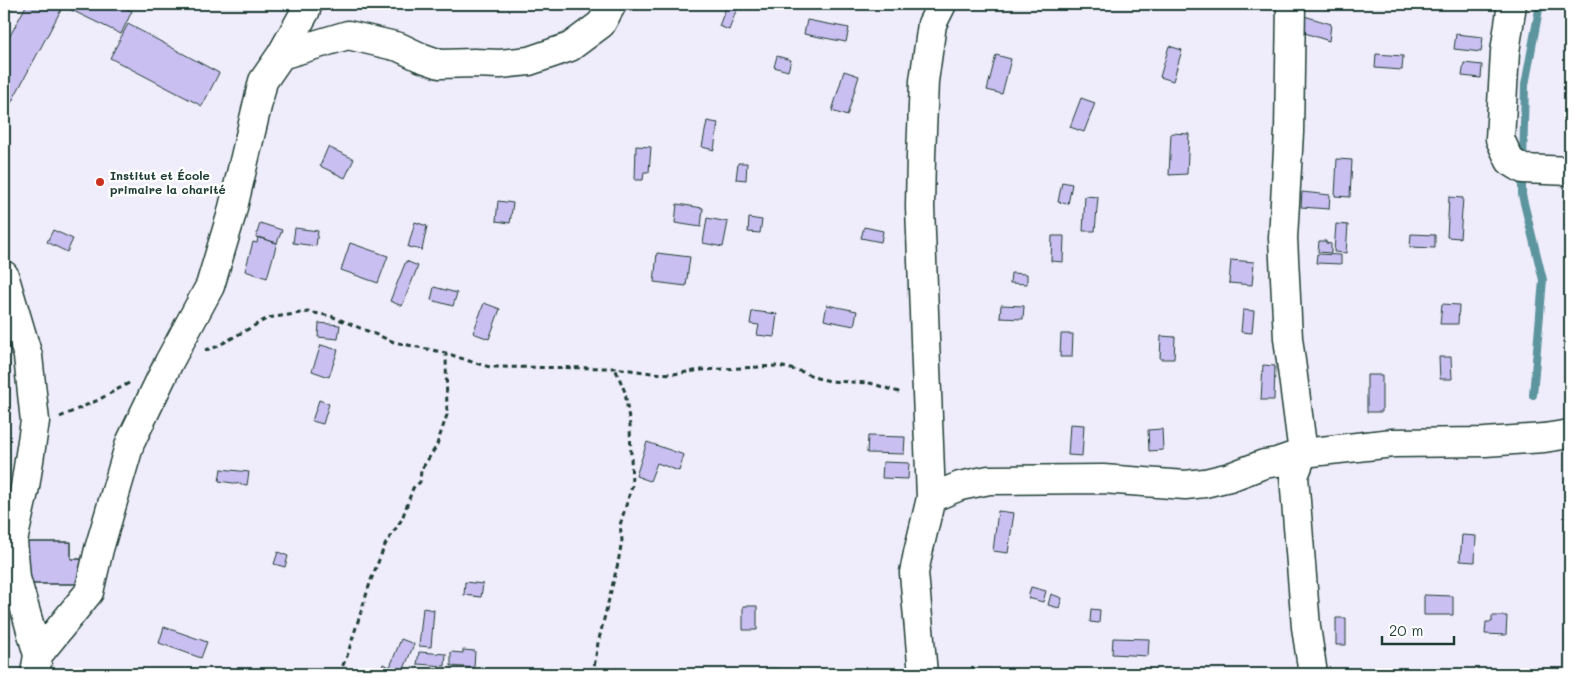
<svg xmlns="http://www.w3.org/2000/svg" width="1574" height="678" font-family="Mali,sans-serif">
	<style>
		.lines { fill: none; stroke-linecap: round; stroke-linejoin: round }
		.stream { stroke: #5d959f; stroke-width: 8 }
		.building { fill: #c9bff1; stroke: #1f3d34 }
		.minor-casing { stroke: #1f3d34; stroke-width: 31 }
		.path { stroke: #1f3d34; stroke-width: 3; stroke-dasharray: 5 4; stroke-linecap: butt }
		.minor { stroke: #fff; stroke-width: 28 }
		.poi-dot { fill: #c8321e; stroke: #fff; stroke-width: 2 }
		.labels { text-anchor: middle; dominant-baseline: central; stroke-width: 5; stroke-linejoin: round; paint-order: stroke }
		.poi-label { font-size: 12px; font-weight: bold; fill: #1f3d34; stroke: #fff; text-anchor: start }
	</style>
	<rect width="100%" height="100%" fill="#efecfb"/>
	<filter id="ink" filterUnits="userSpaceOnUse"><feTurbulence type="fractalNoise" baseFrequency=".02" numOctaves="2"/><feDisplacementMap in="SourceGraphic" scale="10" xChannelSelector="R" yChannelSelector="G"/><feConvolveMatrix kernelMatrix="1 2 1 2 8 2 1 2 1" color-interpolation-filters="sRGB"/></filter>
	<g filter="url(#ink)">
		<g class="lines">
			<path class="stream" d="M1523,163L1525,85L1540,4
				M1522,174V195L1543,280L1533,395"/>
		</g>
		<path class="building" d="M27,4H49L61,10L4,116V47Z
			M59,4H116L132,11L121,34Z
			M740,4H767V9L739,7Z
			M727,5L737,8L729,30L719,26Z
			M1301,15L1331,24L1329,41L1299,31Z
			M807,20L849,28L846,42L804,34Z
			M128,24L219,73L202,106L110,58Z
			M1456,34L1483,37L1481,52L1454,49Z
			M1169,46L1182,50L1173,81L1160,77Z
			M1376,54L1403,56L1402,70L1375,68Z
			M996,55L1011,59L1002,94L987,90Z
			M777,56L791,60L788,71L774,67Z
			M1464,63L1482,65L1481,78L1462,76Z
			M844,71L859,76L847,116L832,111Z
			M1081,98L1095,103L1084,132L1070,127Z
			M707,121L718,123L714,150L702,147Z
			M1171,133L1189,134L1187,174L1169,175Z
			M636,146L651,147L649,172H644L643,180H635Z
			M328,147L354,159L345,178L320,166Z
			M1337,159L1352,160L1350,197L1335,196Z
			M738,163H747L746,180L736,179Z
			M1062,182L1072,184L1068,204L1058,202Z
			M1302,192L1330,195L1329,209L1301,207Z
			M1085,196L1098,197L1095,231H1083Z
			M1449,197L1463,198L1460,238L1447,237Z
			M498,201L513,203L510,223L496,221Z
			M677,204L703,208L701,227L675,223Z
			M707,218L728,222L723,247L703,243Z
			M749,218L762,220L760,233L748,232Z
			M415,222L427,226L422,250L408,247Z
			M260,223L282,230L277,243L256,237Z
			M1336,224L1348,225L1346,253L1334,252Z
			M864,227L883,231L881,242L861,238Z
			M295,228L318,231L316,246L293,243Z
			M53,230L73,239L67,252L47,242Z
			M1411,234L1435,235V248L1410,247Z
			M1052,236H1064L1063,262L1051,261Z
			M258,237L277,243L267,278L245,271L253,242L257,243Z
			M1319,241H1326V243L1331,244V253L1318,252Z
			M350,243L388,256L378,283L341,270Z
			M657,253L690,257L686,286L654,282Z
			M1317,254L1341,255V264L1316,263Z
			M1231,260L1254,262L1252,285L1229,283Z
			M406,261L418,266L402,306L390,301Z
			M1011,273L1027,274V284L1010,283Z
			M434,287L457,293L453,306L431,300Z
			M484,303L500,309L489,339L473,333Z
			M1442,304L1459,305L1458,324H1440Z
			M827,305L857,311L854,326L824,320Z
			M1001,305L1024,306L1023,319L1000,318Z
			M1243,310L1254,311L1252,333L1241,332Z
			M752,311L777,314L774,337L757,335L759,325L750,324Z
			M319,323L340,325L338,339L318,337Z
			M1061,334H1073L1072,357H1060Z
			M1161,336L1175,337L1174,359H1160Z
			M321,345L338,350L329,377L312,371Z
			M1439,357H1451L1452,379H1440Z
			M1263,365L1275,366L1274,400H1261Z
			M1367,375H1382V412H1367Z
			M319,400L329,404L323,424L312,421Z
			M1070,424L1084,425L1082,456L1068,455Z
			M1162,429L1163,450L1149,451L1148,430Z
			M868,436L905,437L904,454L867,453Z
			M647,442L684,455L679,471L657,463L650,481L636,476Z
			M883,462L909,463L908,479L882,478Z
			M221,469L249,472L247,485L219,481Z
			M998,511L1014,513L1008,553L993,551Z
			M1462,535L1476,536L1475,562L1460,561Z
			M23,542H71V559H82L83,584H23Z
			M23,542H71V559H82L83,584H23Z
			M278,552L288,556L285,567L274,564Z
			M465,582L483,584L481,597L464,595Z
			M1031,587L1046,591L1043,602L1028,598Z
			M1051,594L1062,598L1059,608L1048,605Z
			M1424,595L1453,596V615H1424Z
			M743,606H757V630H743Z
			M423,608L434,610L431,647L419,646Z
			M1091,609L1100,610L1099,623L1090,622Z
			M1492,616H1507L1506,635L1485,634L1486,622H1492Z
			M1336,618H1346V645H1336Z
			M164,627L207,642L201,658L159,643Z
			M1113,638L1149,639L1148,656L1112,654Z
			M401,639L414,644L402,674H392L381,670L383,664L390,667Z
			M463,650L475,651L474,668L451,666V652L463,653Z
			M419,652L446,654L445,666L417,664Z
			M769,668L792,669V674H769Z"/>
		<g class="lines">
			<defs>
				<path id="minor" d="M1291,4L1289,132L1283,238L1288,338L1303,453L1294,476L1306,627L1313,674
					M1512,4L1505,52L1500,139L1510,161L1523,169L1570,171
					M281,55L348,35L399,47L420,57L440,64L474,63L500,64L529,61L570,47L601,24L612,4
					M4,275L28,356L35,421L25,487L13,541L16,578L38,655L35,674
					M931,498L960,486L989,480L1103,479L1185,485L1205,483L1230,477L1264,464L1277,462L1303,453L1393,443L1485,442L1544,438L1570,434
					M38,655L89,592L99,549L130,443L169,362L210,286L231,216L263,81L281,55L305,12L308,4
					M923,674L914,573L918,553L931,498L920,207L921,156L924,81L932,24L942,4"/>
			</defs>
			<use href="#minor" class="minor-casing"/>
			<path class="path" d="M4,12L15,4
				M205,350L216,347L268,318L308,312L331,316L394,342L446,353L475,363L490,367L615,368L652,373L673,374L702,370L779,366L803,372L817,378L830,381L870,383L902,393
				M60,417L98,400L129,383
				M339,674L347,656L371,580L385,545L402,519L413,488L420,482L421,470L436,447L447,415L446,353
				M593,674L598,643L618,563L622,540L620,525L632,486L630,426L625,392L615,368"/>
			<use href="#minor" class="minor"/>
		</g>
	</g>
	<circle class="poi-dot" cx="100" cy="182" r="5"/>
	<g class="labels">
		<g class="poi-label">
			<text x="110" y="175">Institut et École<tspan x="110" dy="14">primaire la charité</tspan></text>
		</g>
	</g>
	<rect width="1574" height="678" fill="none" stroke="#fff" stroke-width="20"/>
	<rect x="10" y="10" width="1554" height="658" fill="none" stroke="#1f3d34" stroke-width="2" filter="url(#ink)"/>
	<path d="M1382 636v8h72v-8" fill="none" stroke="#1f3d34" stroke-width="2.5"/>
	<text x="1389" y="636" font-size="15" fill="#1f3d34" stroke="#ffffff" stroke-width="4" paint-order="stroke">20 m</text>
</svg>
